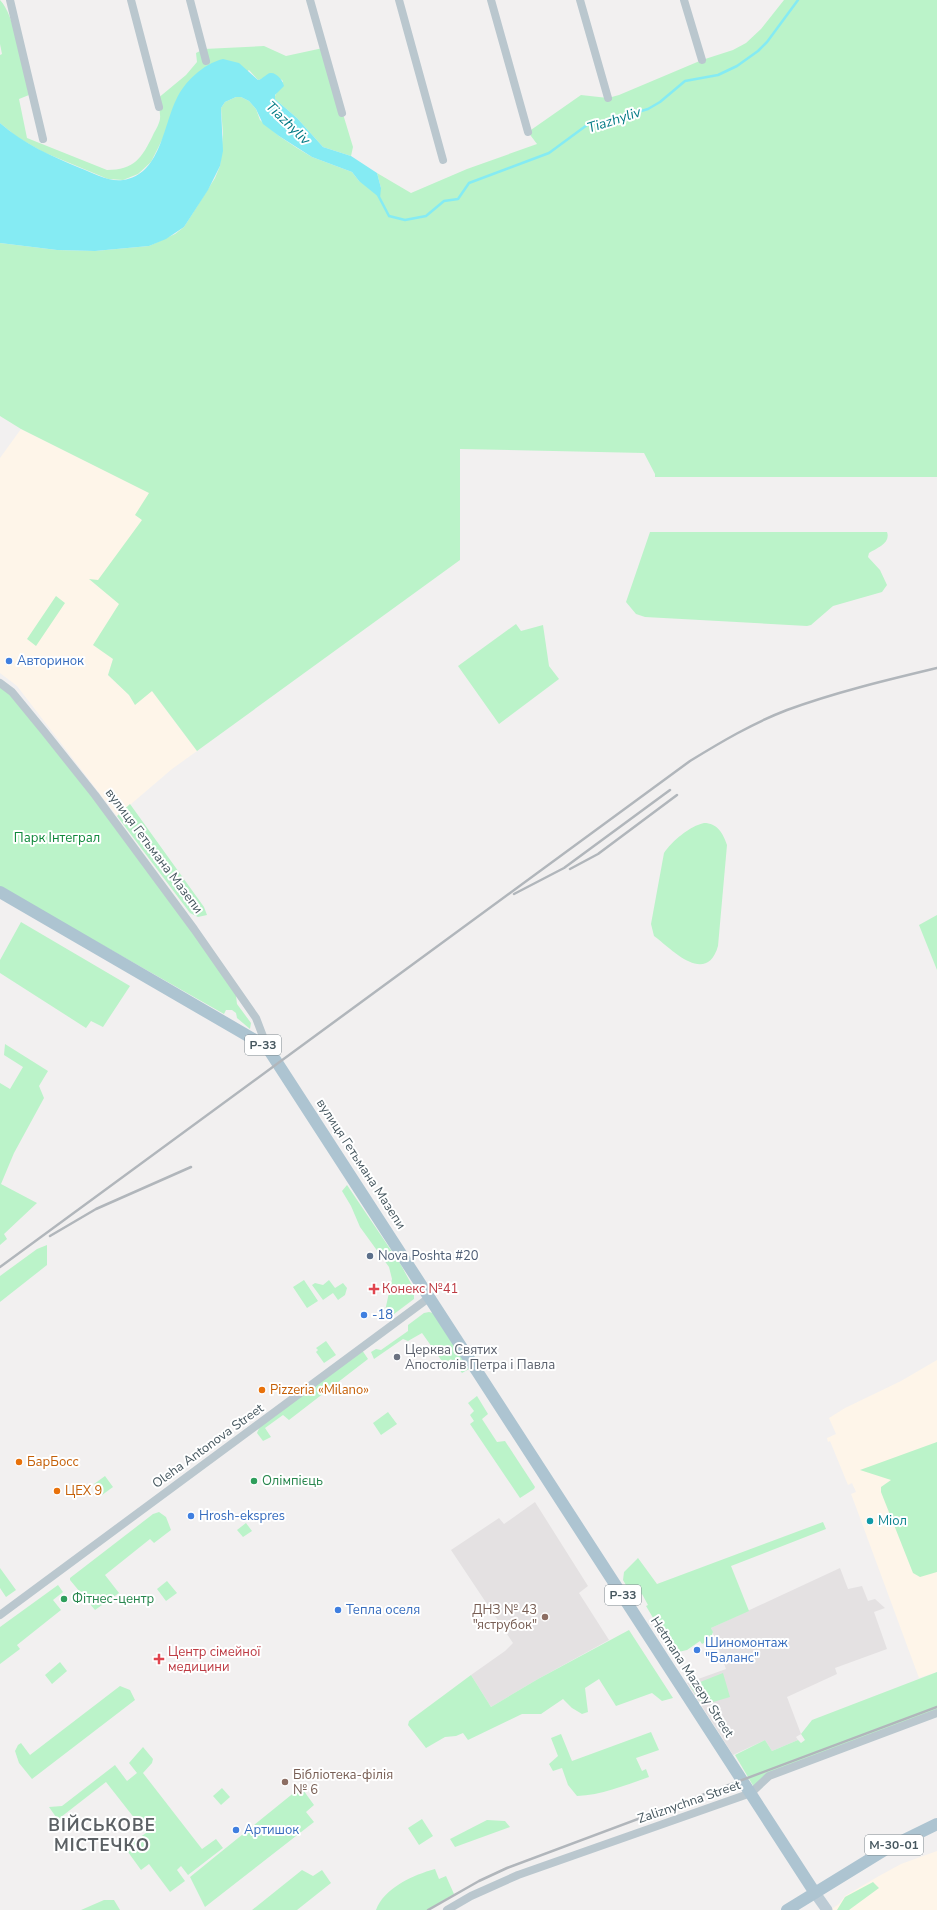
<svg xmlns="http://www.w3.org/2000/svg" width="937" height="1910" font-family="'Nunito Sans',sans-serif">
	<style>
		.commercial { fill: #fef5e9 }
		.education { fill: #e4e1e2 }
		.green { fill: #bbf3c9 }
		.water { fill: #85ebf3 }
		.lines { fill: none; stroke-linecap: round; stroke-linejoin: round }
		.stream { stroke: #85ebf3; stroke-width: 2.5 }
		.street { stroke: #bac7ce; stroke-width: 8 }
		.secondary { stroke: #bccbd5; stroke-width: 11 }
		.primary { stroke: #adc4d1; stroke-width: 12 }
		.rail { stroke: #b1b6bb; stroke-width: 2.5 }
		.shop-dot { fill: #3f7fe0; stroke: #fff; stroke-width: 1.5 }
		.service-dot { fill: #5c6f8a; stroke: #fff; stroke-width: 1.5 }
		.health-dot { fill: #e0444e; stroke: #fff; stroke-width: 1.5 }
		.worship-dot { fill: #6b7280; stroke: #fff; stroke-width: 1.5 }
		.food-dot { fill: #e8710a; stroke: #fff; stroke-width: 1.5 }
		.leisure-dot { fill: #2e9e5b; stroke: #fff; stroke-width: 1.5 }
		.culture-dot { fill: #0f9aa8; stroke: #fff; stroke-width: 1.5 }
		.education-dot { fill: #8d6e63; stroke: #fff; stroke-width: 1.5 }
		.labels { text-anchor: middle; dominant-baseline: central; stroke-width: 4; stroke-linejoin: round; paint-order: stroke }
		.shield { fill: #fff; stroke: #7e898f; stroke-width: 1 }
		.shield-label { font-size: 12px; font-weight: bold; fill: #46575f }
		.shop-label { font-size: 13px; fill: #366cbe; stroke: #fff; text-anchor: start }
		.park-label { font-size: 13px; fill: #0f883b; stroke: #fff }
		.street-label { font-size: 13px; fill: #46575f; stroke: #fff }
		.service-label { font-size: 13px; fill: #4e5e75; stroke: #fff; text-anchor: start }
		.health-label { font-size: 13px; fill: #be3a42; stroke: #fff; text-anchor: start }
		.worship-label { font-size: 13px; fill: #5b616d; stroke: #fff; text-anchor: start }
		.food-label { font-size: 13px; fill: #c56008; stroke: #fff; text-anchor: start }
		.leisure-label { font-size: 13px; fill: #27864d; stroke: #fff; text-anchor: start }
		.culture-label { font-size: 13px; fill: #0d838f; stroke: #fff; text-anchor: start }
		.education-label { font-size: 13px; fill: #785e54; stroke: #fff; text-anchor: end }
		.water-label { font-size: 14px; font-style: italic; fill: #057c86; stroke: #fff }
		.district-label { font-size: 17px; font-weight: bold; letter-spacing: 1px; fill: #5c6165; stroke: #fff }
	</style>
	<rect width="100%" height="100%" fill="#f2f0f0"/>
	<path class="commercial" d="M21,429L150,493L136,515L142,520L119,604L113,659L108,675L129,695L135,704L152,691L197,751L172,769L117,816L17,686L0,673V458Z
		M937,1360V1672L919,1678L853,1499L851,1494L856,1492L852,1483L848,1485L830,1441L828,1442L827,1438L836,1434L829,1418L845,1408L901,1381Z
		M937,1851V1910H830L839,1904L845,1896L879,1876L901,1864Z"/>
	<path class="education" d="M535,1502L588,1586L579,1593L609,1640L538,1679L491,1707L471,1675L505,1651L513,1643L451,1550L499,1518L504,1524Z
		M840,1568L848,1589L862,1586L868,1601L875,1599L885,1608L874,1612L887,1649L835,1668L837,1674L787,1697L801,1734L796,1737L798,1740L772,1751L765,1740L733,1755L687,1683L726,1669L711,1628Z"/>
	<path class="green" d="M0,0C15,15 24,72 29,95L19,99L27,138L107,170C134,170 142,158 153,135C156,129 161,122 160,115C160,110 158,104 157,99L186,75L197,62L196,53L204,49L264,46L286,56L323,48L353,147L351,156L323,147L297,118L275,99V96L283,81C267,69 272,77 258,80L249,70L164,136L151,162L138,174L123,180L108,179L43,152L17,137L0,123V55L2,54L0,44Z
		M784,0H937V477H655V474L644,453L460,449V560L197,751L152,691L135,705L129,695L108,675L113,659L93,645L119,604L89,579L98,580L142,520L135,515L149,493L21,429L0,416V243L57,250L95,251L149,246L175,234L184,227L215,178L220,166L223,134L221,108L225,102L236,97H241L249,101L256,109L260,120L279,136L297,148L312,157L352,172L359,181L381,188L377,173L411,193L467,169L537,144L528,132L581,95L608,98L619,95L702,60L733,50L746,43L761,29Z
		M650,532H887C891,543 877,548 869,553L868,557L880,570L887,585L882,592L833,606L811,625L807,626L645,617L636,614L626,602Z
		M56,596L65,603L36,646L27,639Z
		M516,624L521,631L543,625L549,666L559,679L499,724L458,666Z
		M0,683L106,810L235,987L237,1004L251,1023L250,1029L237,1018L236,1013L232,1010H226L224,1014L0,887Z
		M130,804L204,907L207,915L198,917L190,913L117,816Z
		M704,823C717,823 723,833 727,845L718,946C707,984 675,953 658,939L654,936L651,924L664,853C672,841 690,826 704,823Z
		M937,915V970L919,925Z
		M21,922L130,986L103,1027L91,1021L86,1028L0,973V960Z
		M5,1044L48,1071L39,1086L44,1098L14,1153L1,1184L37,1203L4,1234L7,1239L0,1245V1083L10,1089L23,1067L4,1055Z
		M347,1185L401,1265L414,1289V1299L390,1317L385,1311L392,1279L389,1267L360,1227L351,1206L342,1191Z
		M47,1245V1265L0,1302V1276L37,1249Z
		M304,1280L318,1301L307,1308L293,1287Z
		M329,1280L335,1288L343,1283L347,1288L345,1295L338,1300L333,1293L323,1300L312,1285L315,1283L323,1285Z
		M429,1312L433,1313L469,1369L462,1373L451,1359L444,1364L422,1333L408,1341L403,1339L374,1359L371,1352L376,1349L381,1350L408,1331V1325L424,1313Z
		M326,1341L336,1355L324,1363L316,1352L318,1350L316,1348Z
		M362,1350L368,1359L289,1420L283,1415L265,1428L271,1437L263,1441L257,1433L260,1426Z
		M477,1396L488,1414L482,1419L497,1442L505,1441L535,1487L534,1489L520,1498L470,1424L474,1421L470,1415L474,1411L468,1403Z
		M388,1412L397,1424L381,1435L373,1423Z
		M937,1442V1572L920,1577L913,1573L881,1492V1487L891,1480L860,1470Z
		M105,1476L113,1487L102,1495L94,1484Z
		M159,1512L166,1517L171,1530L154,1543L150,1539L105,1575L119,1593L95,1610L70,1580V1578L153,1514Z
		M823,1522L826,1529L731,1566L749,1611L711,1628L713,1632L710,1640L702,1644L700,1641L687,1650L674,1653L646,1606L648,1605L642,1594L634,1599L623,1580L624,1572L638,1558L657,1584Z
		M246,1523L252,1531L243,1537L237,1530Z
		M0,1568L16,1590L6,1597L0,1588Z
		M167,1581L177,1593L166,1601L157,1589Z
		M58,1585L63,1592L53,1600L61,1610L17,1645L20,1649L0,1664V1627Z
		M629,1630L673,1698L662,1701L652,1693L616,1706L599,1679L585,1688L588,1712L582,1714L572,1708L563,1699L541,1714H522L468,1740L463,1733L456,1736L445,1737L426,1748L408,1725L409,1721L471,1675L491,1707L538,1679Z
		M60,1662L67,1671L52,1684L45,1675Z
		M937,1672V1713L769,1776L755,1789L735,1755L765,1740L772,1751L798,1740L801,1743L805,1740L801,1734L812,1720Z
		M723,1673L730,1697L703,1705L690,1686Z
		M120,1686L130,1690L135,1700L32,1779L19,1763L15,1751L18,1745L21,1743L30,1755Z
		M651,1732L659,1750L636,1758L642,1771L646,1769L649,1777C626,1785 602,1795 577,1796L568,1785L562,1768L553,1771L549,1764L558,1756L551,1738L561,1734L572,1761Z
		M143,1747L153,1759L152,1763L143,1773L202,1849L216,1839L223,1848L188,1875L181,1866L177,1870L185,1881L170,1892L149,1864L141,1870L128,1852L133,1848L130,1844L146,1833L106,1782L61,1817L67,1824L63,1827L49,1807L62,1806L115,1765L127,1781L137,1773L129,1763Z
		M301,1787L314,1805L306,1812L314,1822L205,1907L190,1877Z
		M222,1788L230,1797L221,1805L213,1796Z
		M422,1819L433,1836L419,1845L408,1828Z
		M487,1820L505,1821L510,1827L455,1847L450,1839Z
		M435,1869L439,1879L446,1876L454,1894L427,1910H376C384,1888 413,1875 435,1869Z
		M302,1870L313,1876L322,1870L331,1883L297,1910H252Z
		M873,1882L879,1888L849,1910H837L845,1897Z
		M104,1900H114L120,1910H81Z"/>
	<path class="water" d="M223,59L239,63L258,80C263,79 266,74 270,73C277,72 283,81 284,86L275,95V99L297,118L323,147L351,156L377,173L381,188L380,198L359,181L352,172L312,157L279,136L263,124L256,109L249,101L241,97H236L225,102L221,108L223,151L220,166L208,190L184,227L166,239L149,246L95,251L57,250L0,243V123C24,144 51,156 80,168C93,173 108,182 123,180C160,175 163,127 176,100C184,82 203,64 223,59Z"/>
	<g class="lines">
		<path class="stream" d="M378,195L389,216L405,220L426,216L444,201L458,199L469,183L549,153L587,125L621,117L648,109L660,102L685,81L718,75L737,66L758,51L767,42L798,0"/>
		<path class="street" d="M10,0L43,139
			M131,0L159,107
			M190,0L206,61
			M310,0L342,113
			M399,0L443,160
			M491,0L528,132
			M580,0L608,98
			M684,0L702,60
			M0,683L12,692L44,731L95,795L194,929L256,1018L267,1047
			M0,1615L430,1297
			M447,1910L471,1896L518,1875L751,1793L769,1776L937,1713"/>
		<path class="secondary" d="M815,1893L827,1910"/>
		<path class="primary" d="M0,892L267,1047L815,1893
			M787,1910L888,1848L937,1824"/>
		<path class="rail" d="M570,869L598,854L677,795
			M514,894L564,868L670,790
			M50,1236L96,1209L191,1167
			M0,1267L690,761C721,742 753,723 787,710C836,692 887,680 937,668
			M428,1910L479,1881L507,1868L937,1707"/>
	</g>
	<g class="shop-dot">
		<circle cx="9" cy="661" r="4"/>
		<circle cx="364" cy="1315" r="4"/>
		<circle cx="191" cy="1516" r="4"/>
		<circle cx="338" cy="1610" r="4"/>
		<circle cx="697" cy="1650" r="4"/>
		<circle cx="236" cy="1830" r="4"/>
	</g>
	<circle class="service-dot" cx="370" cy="1256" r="4"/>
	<g class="health-dot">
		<path d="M372 1283h4v4h4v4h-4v4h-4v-4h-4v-4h4z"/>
		<path d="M157 1653h4v4h4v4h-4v4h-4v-4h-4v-4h4z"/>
	</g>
	<circle class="worship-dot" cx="397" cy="1357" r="4"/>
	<g class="food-dot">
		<circle cx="262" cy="1390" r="4"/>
		<circle cx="19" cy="1462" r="4"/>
		<circle cx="57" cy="1491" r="4"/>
	</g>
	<g class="leisure-dot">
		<circle cx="254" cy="1481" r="4"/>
		<circle cx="64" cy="1599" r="4"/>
	</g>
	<circle class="culture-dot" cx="870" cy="1521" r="4"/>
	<g class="education-dot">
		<circle cx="545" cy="1617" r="4"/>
		<circle cx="285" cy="1782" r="4"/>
	</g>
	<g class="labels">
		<g class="shield">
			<rect x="245" y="1035" width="36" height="20" rx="3"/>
			<rect x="605" y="1585" width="36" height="20" rx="3"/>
			<rect x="865" y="1835" width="58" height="20" rx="3"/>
		</g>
		<g class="shield-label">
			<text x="263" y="1045">Р-33</text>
			<text x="623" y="1595">Р-33</text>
			<text x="894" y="1845">М-30-01</text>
		</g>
		<g class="shop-label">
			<text x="17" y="661">Авторинок</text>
			<text x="372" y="1315">-18</text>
			<text x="199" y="1516">Hrosh-ekspres</text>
			<text x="346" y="1610">Тепла оселя</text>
			<text x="705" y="1643">Шиномонтаж<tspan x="705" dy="15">"Баланс"</tspan></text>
			<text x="244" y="1830">Артишок</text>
		</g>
		<g class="park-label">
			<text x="57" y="838">Парк Інтеграл</text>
		</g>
		<g class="street-label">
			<text transform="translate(154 851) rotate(53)">вулиця Гетьмана Мазепи</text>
			<text transform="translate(361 1164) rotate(57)">вулиця Гетьмана Мазепи</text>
			<text transform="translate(208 1446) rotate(-36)">Oleha Antonova Street</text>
			<text transform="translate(692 1677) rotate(57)">Hetmana Mazepy Street</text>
			<text transform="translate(689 1802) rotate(-19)">Zaliznychna Street</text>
		</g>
		<g class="service-label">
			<text x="378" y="1256">Nova Poshta #20</text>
		</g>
		<g class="health-label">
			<text x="382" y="1289">Конекс №41</text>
			<text x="168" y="1652">Центр сімейної<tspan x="168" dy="15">медицини</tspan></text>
		</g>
		<g class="worship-label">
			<text x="405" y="1350">Церква Святих<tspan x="405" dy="15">Апостолів Петра і Павла</tspan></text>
		</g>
		<g class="food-label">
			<text x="270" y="1390">Pizzeria «Milano»</text>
			<text x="27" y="1462">БарБосс</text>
			<text x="65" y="1491">ЦЕХ 9</text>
		</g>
		<g class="leisure-label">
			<text x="262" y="1481">Олімпієць</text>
			<text x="72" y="1599">Фітнес-центр</text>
		</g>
		<g class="culture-label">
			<text x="878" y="1521">Міол</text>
		</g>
		<g class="education-label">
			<text x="537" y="1610">ДНЗ № 43<tspan x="537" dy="15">"яструбок"</tspan></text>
			<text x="293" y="1775" text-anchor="start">Бібліотека-філія<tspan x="293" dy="15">№ 6</tspan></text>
		</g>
		<g class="water-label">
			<text transform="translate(614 120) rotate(-18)">Tiazhyliv</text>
			<text transform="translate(288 123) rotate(44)">Tiazhyliv</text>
		</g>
		<g class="district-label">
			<text x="102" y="1825">ВІЙСЬКОВЕ<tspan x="102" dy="20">МІСТЕЧКО</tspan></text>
		</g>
	</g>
</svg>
